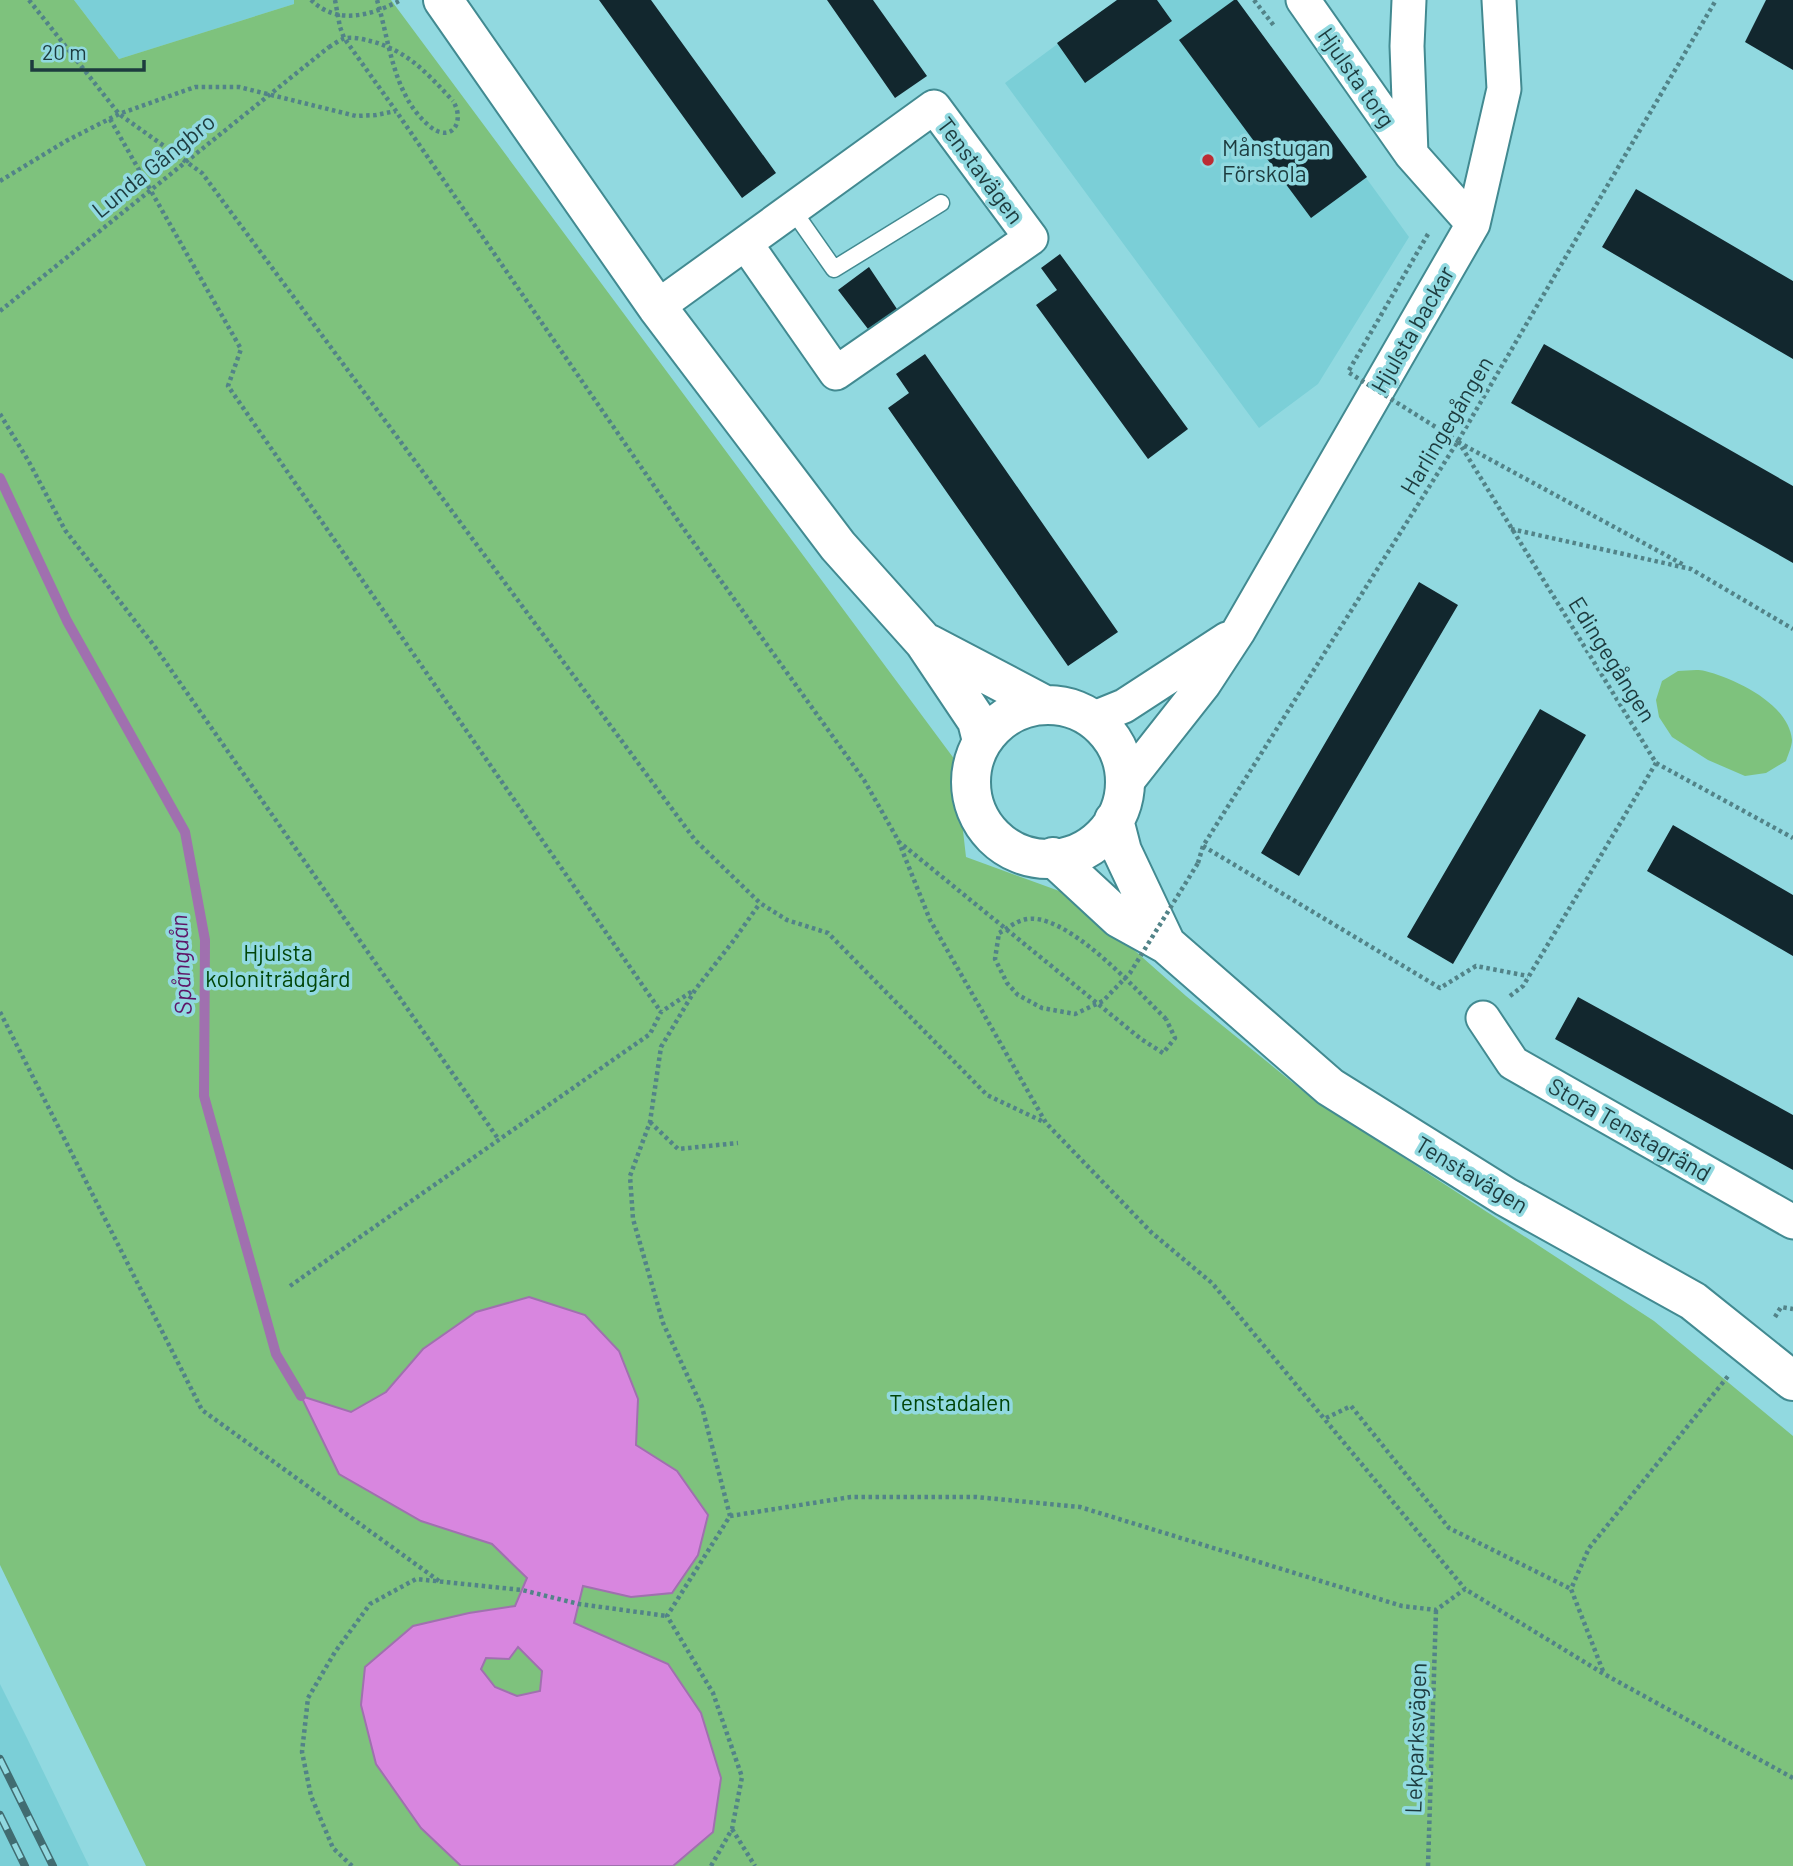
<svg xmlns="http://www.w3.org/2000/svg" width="1793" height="1866" font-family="Barlow,sans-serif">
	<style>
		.built { fill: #7bcfd7 }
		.green { fill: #7ec27d }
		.water { fill: #d886df; stroke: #a070af; stroke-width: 2; fill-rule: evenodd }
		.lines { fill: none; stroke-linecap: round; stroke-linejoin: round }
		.stream { stroke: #a070af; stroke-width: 10 }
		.building { fill: #12272e }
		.service-casing { stroke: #428a91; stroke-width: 19 }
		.minor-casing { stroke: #428a91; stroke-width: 37 }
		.tertiary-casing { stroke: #428a91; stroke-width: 42 }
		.path { stroke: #528388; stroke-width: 4.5; stroke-dasharray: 3.5 3.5; stroke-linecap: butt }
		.service { stroke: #fff; stroke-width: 16 }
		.minor { stroke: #fff; stroke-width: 33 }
		.tertiary { stroke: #fff; stroke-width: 38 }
		.rail-casing { stroke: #416c71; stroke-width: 8 }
		.rail { stroke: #91d9e0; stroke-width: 5; stroke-dasharray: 16; stroke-linecap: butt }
		.path-bridge { stroke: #528388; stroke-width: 4.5; stroke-dasharray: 3.5 3.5; stroke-linecap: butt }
		.poi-dot { fill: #bc2c33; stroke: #91d9e0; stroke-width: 2.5 }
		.labels { text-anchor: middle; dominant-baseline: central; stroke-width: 7; stroke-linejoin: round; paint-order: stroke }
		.street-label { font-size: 23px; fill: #1d3b3e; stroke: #91d9e0 }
		.poi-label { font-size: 23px; fill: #1d3b3e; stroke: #91d9e0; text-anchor: start }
		.park-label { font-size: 23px; fill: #014508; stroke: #91d9e0 }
		.water-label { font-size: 24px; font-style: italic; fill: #5f1567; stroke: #91d9e0 }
	</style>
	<rect width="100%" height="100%" fill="#91d9e0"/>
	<path class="built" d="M74,0H294V4L119,59Z
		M1117,0H1237L1409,237L1318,384L1259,428L1005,83Z
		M0,1684L27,1738L89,1866H0Z"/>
	<path class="green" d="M0,0H74L119,59L294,4V0H391L955,760L966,857L1073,896L1186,996L1308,1095L1654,1321L1793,1436V1866H146L0,1565Z
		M1678,671C1686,671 1697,669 1705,671C1736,679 1789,704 1792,740C1792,746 1788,755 1786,761L1766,773L1745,776L1708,760L1672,737L1659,717L1656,700L1662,681Z"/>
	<path class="water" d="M529,1297L585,1315L619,1351L638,1399L636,1445L677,1471L708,1515L698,1555L672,1593L631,1597L583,1586L574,1623L668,1664L701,1713L721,1778L713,1832L673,1866H461L421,1828L376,1764L361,1705L365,1667L413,1626L469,1613L515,1606L527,1578L492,1544L421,1521L339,1474L301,1396L351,1412L386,1392L423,1349L476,1312ZM518,1647L542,1671L540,1691L517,1696L495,1687L481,1669L486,1658L509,1659Z"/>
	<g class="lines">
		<path class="stream" d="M0,478L67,621L185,832L205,940L204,1096L276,1354L301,1396"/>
	</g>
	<path class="building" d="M599,0H651L776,173L742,198Z
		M827,0H873L927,76L895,98Z
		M1117,0H1157L1172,21L1085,83L1057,43Z
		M1234,0H1237L1367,177L1311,218L1179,40Z
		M1766,0H1793V70L1745,42Z
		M1636,189L1793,281V359L1602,247Z
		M1060,254L1188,429L1148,459L1036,305L1057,290L1041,268Z
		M869,267L897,309L868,329L838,290Z
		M1544,344L1793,486V563L1511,403Z
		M925,354L1118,632L1068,666L888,408L909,393L896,374Z
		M1419,582L1458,605L1299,876L1261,853Z
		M1540,709L1586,735L1453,964L1407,937Z
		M1673,825L1793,895V956L1647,871Z
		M1578,997L1793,1115V1170L1555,1039Z"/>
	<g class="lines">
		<defs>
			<path id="service" d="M792,209L834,269L941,203"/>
			<path id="minor" d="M1303,0L1411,154L1473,224
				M1409,0L1407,46L1411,154
				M657,307L934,107L1031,238L836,373L746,244
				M1092,719L1124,706L1227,639
				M1126,783L1204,684L1238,632L1473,224L1504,89L1499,0
				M1483,1018L1513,1063L1793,1222"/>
			<path id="tertiary" d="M443,0L657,307L838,546L924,642L977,721L982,741
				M929,644L1045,705
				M971 782a77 77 0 1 1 154 0a77 77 0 1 1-154 0Z
				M1114,820L1122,851L1166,944
				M1053,857L1119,918L1166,944L1330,1087L1506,1197L1693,1301L1793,1381"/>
		</defs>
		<use href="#service" class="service-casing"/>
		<use href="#minor" class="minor-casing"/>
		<use href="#tertiary" class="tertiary-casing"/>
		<path class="path" d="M29,0L119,114L202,173L695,840L760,903L787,920L828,933L987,1095L1044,1122
			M335,0L340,27L344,38L396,111L681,525L864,780L898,840L930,920L1046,1123L1152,1233L1212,1283L1465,1589
			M1254,0L1275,27
			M329,47C333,45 338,41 343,39C351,36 362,39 370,41C407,50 428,74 453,101
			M110,119L241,349L228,386L661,1012
			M0,181L66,141L119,114L195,87H239L356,116L376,115L396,111
			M0,414L29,462L65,530L155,647L499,1140
			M1458,441L1656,763L1793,838
			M1458,442L1684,565
			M1511,529L1691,569L1793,629
			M898,841L1141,1039L1163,1053L1175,1038L1166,1019
			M1203,846L1440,988L1476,966L1528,976
			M1198,863L1203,846L1458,441L1716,0
			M1510,996L1523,986L1656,763
			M0,1012L202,1410L439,1581
			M650,1122L678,1149L738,1143
			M290,1286L650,1034L661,1012L694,990
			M1775,1317L1781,1307L1793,1309
			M1326,1418L1351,1406L1449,1528L1571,1589
			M730,1516L851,1497H976L1080,1507L1402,1606L1436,1610L1465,1589L1604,1674L1793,1778
			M1603,1671L1571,1589L1589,1548L1729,1375
			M732,1829L755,1866
			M352,1866L333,1848L311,1796L302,1752L308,1698L335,1652L370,1604L416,1579L522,1590L579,1604L667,1616
			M711,1866L732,1829L742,1777L713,1693L667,1616L730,1516L702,1407L663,1323L633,1219L630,1176L650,1122L661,1047L695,990L734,940L760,903
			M1428,1866L1436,1610"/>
		<use href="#service" class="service"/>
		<use href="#minor" class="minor"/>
		<use href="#tertiary" class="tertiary"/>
		<defs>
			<path id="rail" d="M0,1759L53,1866
				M0,1815L25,1866"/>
		</defs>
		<use href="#rail" class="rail-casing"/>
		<use href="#rail" class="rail"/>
		<path class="path-bridge" d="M311,0C338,26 372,15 401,0
			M377,0C390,43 393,98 432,128C453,143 465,120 453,101
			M1428,234L1348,372L1458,441
			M0,311L329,47
			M1166,1019C1139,993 1063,907 1023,920C1015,922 1007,929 999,933L995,959L1007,983L1018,995L1042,1008L1075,1014L1103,1001L1130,973L1198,863"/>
	</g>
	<circle class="poi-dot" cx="1208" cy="160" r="7"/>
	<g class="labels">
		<g class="street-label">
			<text transform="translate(1357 77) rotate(55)">Hjulsta torg</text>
			<text transform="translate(153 165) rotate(-39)">Lunda Gångbro</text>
			<text transform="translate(981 170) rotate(53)">Tenstavägen</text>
			<text transform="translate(1412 329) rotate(-60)">Hjulsta backar</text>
			<text transform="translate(1446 425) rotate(-59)">Harlingegången</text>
			<text transform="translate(1613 659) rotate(58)">Edingegången</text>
			<text transform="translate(1630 1129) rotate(30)">Stora Tenstagränd</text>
			<text transform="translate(1472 1174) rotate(31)">Tenstavägen</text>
			<text transform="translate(1415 1738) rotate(-88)">Lekparksvägen</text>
		</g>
		<g class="poi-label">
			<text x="1222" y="147">Månstugan<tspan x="1222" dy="26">Förskola</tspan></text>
		</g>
		<g class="park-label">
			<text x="278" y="952">Hjulsta<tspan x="278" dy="26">koloniträdgård</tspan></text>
			<text x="950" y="1402">Tenstadalen</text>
		</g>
		<g class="water-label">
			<text transform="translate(180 965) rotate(-93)">Spångaån</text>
		</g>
	</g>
	<path d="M32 60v10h112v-10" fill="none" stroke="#1d3b3e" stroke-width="3.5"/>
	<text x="42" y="60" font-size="21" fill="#1d3b3e" stroke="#91d9e0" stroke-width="5" paint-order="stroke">20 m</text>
</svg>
